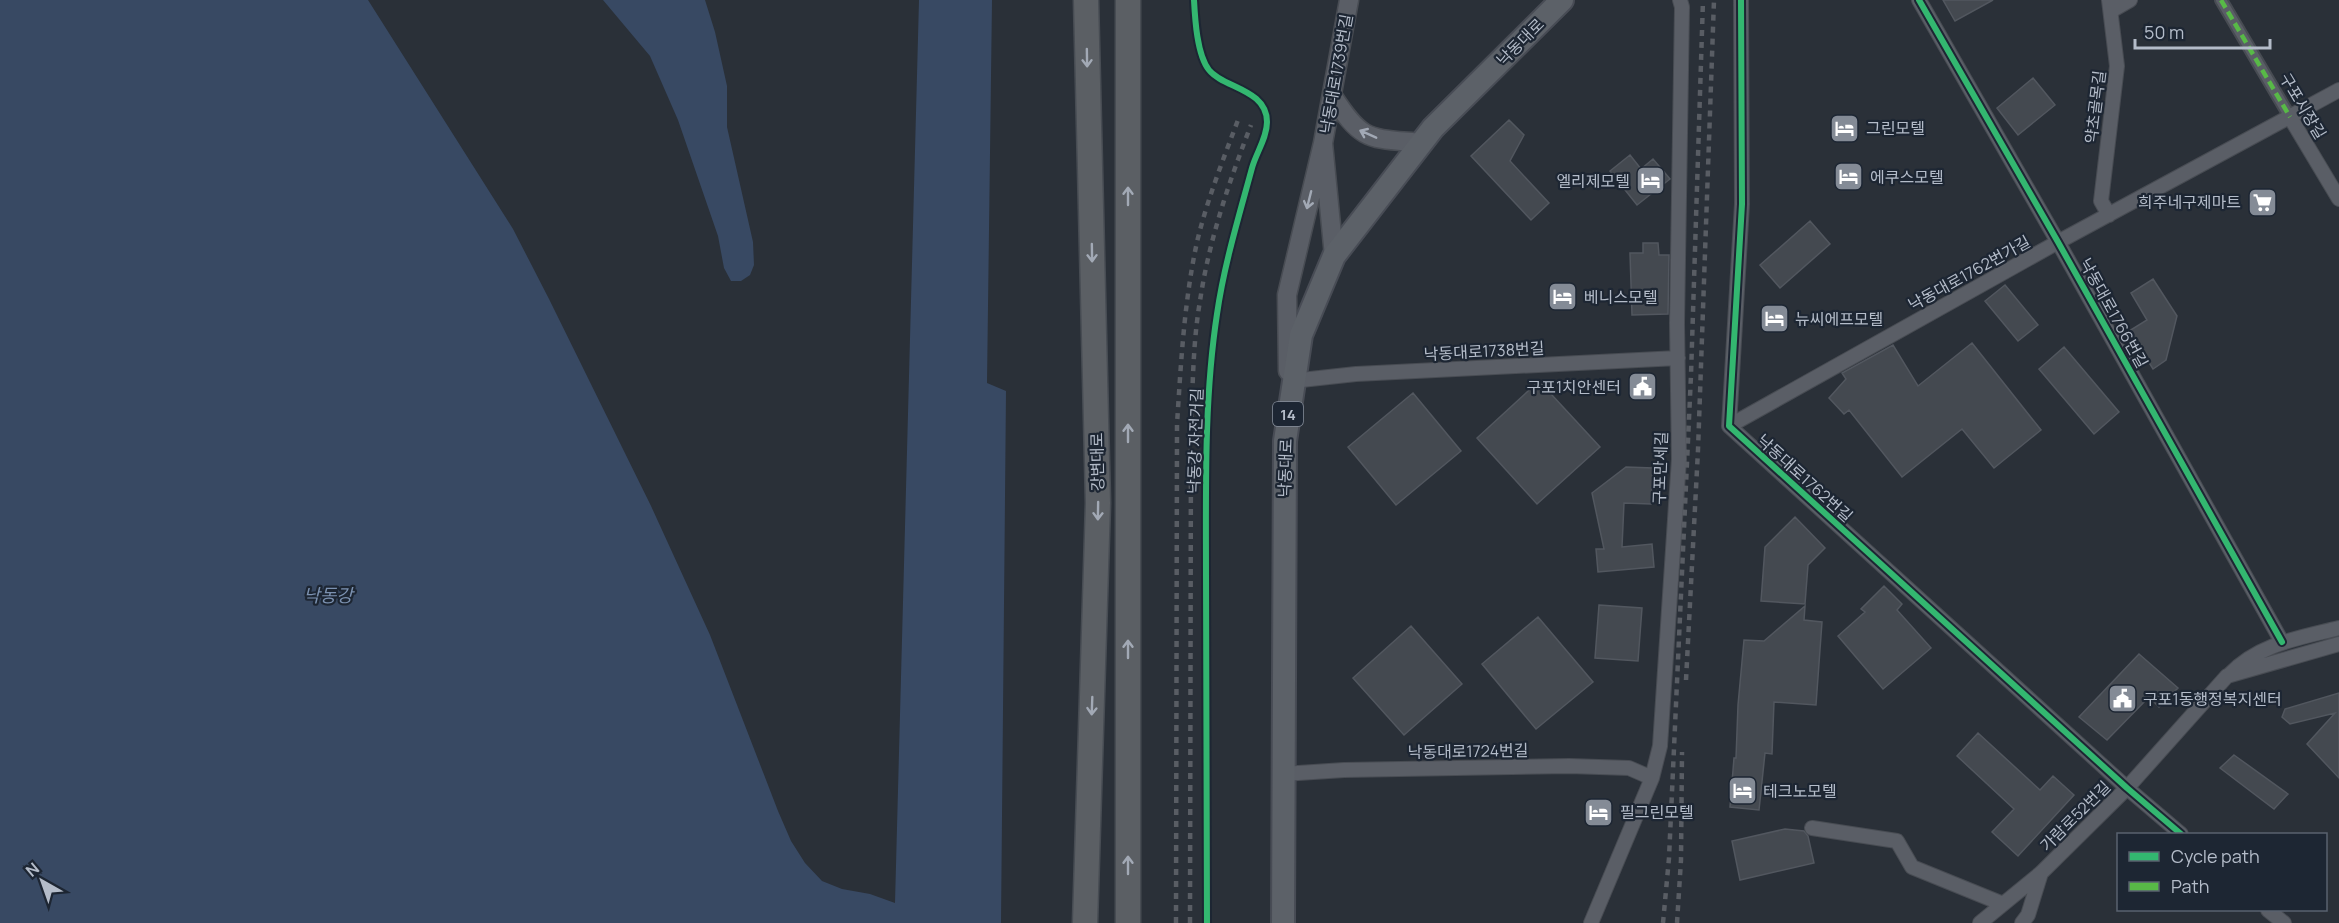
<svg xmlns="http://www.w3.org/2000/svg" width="2339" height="923" font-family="Manrope,'Noto Sans KR',sans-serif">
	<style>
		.water { fill: #384963 }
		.building { fill: #444950; stroke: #52575f; stroke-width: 1.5 }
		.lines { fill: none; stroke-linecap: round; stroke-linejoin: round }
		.pedestrian-casing { stroke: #484c53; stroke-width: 14 }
		.minor-casing { stroke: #484c53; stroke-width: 16 }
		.tertiary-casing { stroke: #484c53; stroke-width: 21 }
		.primary-casing { stroke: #484c55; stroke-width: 26 }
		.trunk-casing { stroke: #474c53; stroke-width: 27 }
		.pedestrian { stroke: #5a5e66; stroke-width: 10 }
		.minor { stroke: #5a5e66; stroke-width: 14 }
		.tertiary { stroke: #5a5e66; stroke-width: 18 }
		.primary { stroke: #5c6168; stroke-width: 22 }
		.trunk { stroke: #5b5f64; stroke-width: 24 }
		.rail { stroke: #595d64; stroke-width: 4.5; stroke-dasharray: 6 6; stroke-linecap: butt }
		.quiet { stroke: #58b947; stroke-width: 4.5; stroke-dasharray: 9 4.5; stroke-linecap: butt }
		.cycleway-casing { stroke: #1d2633; stroke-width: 10 }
		.cycleway { stroke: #33b770; stroke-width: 6 }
		.oneway { stroke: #a2a9b5 }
		.labels { text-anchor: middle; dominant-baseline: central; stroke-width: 4.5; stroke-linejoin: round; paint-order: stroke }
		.shield { fill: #1d2633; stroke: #878f9c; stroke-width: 1.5 }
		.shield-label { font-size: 15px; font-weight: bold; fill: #b4bcc9 }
		.street-label { font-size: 16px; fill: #b4bcc9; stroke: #1d2633 }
		.poi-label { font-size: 16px; fill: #b4bcc9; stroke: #1d2633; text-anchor: start }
		.water-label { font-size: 18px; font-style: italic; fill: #7c92b1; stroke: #1d2633 }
	</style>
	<rect width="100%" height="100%" fill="#2a3038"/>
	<path class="water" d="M0,0H368L513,229L549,299L651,506L710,635L778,811L791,841L805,863L822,881L842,889L870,894L895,903L919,0H992L987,383L1006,391L1001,923H0Z
		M603,0H705L715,32L727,86V127L753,242L754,265L750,275L741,281H731L724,268L718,236L678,120L650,56Z"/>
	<path class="building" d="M1943,0H1993L1955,21Z
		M2033,78L2055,105L2018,135L1997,108Z
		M1509,120L1524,135L1510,161L1549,203L1531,220L1471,156Z
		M1630,155L1641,169L1653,159L1670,179L1637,205L1610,171Z
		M1810,221L1830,244L1780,288L1760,265Z
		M1643,243H1658L1659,255H1669L1668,314L1632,315L1630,253H1643Z
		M2153,279L2177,316L2166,360L2153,369L2129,331L2147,320L2131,293Z
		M2005,285L2038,325L2018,341L1985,301Z
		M1972,343L2041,430L1994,468L1962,429L1902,477L1849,410L1844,414L1829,398L1846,379L1842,373L1893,345L1918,386Z
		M2064,347L2119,412L2094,434L2039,369Z
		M1539,381L1600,447L1537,504L1477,438Z
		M1413,393L1461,451L1396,505L1348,447Z
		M1626,467L1653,468L1651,504L1624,503L1622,547L1652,544L1654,567L1598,572L1596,549H1604L1592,493Z
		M1795,517L1825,548L1808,565L1805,604L1761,601L1765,547Z
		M1884,586L1902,604L1897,610L1931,648L1883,689L1838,636L1865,612L1861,609Z
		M1599,605L1642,608L1638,661L1595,658Z
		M1805,606L1804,620L1822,622L1816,705L1774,702L1772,754L1765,753L1759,810L1730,807L1734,758H1736L1738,705L1744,640L1764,641Z
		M1538,617L1593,682L1536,729L1482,664Z
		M1411,626L1462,684L1404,735L1353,678Z
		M2139,654L2178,688L2159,707L2149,697L2107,740L2079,717Z
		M2339,693V778L2307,744L2335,713L2290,724L2282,717L2285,709Z
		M1978,733L2040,790L2053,776L2074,795L2018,856L1992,832L2014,809L1957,756Z
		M2234,755L2288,794L2274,809L2220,768Z
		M1785,829L1804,831L1808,836L1814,863L1740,880L1732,841Z"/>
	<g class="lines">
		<defs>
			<path id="pedestrian" d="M2221,0L2290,117"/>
			<path id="minor" d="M1741,0L1742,204L1729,426L2127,788L2181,834
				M1919,0L2058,242L2282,642
				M2109,0L2117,66L2101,201L2109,215
				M2111,11L2130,0
				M2290,117L2339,199
				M1292,381L1356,374L1678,358
				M1729,426L2058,242L2339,90
				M2229,675C2258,644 2299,638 2339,628
				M1283,774L1344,770L1569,766L1629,768L1652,778
				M1812,828L1897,841L1912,867L2003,904
				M2268,910L2284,923
				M1591,923L1652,778L1660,746L1679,459L1677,323L1682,7L1680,0
				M1980,923L2041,873L2127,788L2227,676L2339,644
				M2022,923L2028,915L2041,873"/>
			<path id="tertiary" d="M1332,95C1362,142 1368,138 1421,143
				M1334,256L1323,143L1349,0
				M1288,371L1287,295L1323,143"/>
			<path id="primary" d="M1283,923L1285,441L1301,335L1334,256L1433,128L1562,0"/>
			<path id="trunk" d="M1085,923L1098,503L1086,0
				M1128,923V0"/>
		</defs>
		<use href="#pedestrian" class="pedestrian-casing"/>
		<use href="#minor" class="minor-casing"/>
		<use href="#tertiary" class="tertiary-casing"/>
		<use href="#primary" class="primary-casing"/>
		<use href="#trunk" class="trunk-casing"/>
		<use href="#pedestrian" class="pedestrian"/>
		<use href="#minor" class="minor"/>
		<use href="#tertiary" class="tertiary"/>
		<use href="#primary" class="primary"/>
		<use href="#trunk" class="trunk"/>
		<path class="rail" d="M1686,680L1698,450L1714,0
			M1176,923L1177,424C1181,363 1184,302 1197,242C1207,200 1223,160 1238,120
			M1190,923L1191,424C1193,383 1193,341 1200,301C1209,240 1229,182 1251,125
			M1663,923L1669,858L1691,375L1703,0
			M1677,923L1681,860L1682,752"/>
		<path class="quiet" d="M2221,0L2290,117"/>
		<defs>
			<path id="cycleway" d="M1194,0C1195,19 1197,55 1209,70C1223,88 1267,89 1267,122C1267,138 1256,153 1252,168C1239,216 1224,265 1217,314C1204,399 1206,488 1206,575C1206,691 1207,807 1207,923
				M1741,0L1742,204L1729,426L2127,788L2181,834
				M1919,0L2058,242L2282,642"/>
		</defs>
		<use href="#cycleway" class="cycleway-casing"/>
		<use href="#cycleway" class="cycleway"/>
	</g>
	<defs><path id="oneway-shaft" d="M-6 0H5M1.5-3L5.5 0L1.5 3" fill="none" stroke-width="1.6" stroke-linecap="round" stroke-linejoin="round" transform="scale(1.5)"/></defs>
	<g class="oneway">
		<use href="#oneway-shaft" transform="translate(1087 58) rotate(89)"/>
		<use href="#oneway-shaft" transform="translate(1368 134) rotate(-156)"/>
		<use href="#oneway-shaft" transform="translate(1128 196) rotate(-90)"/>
		<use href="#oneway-shaft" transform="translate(1309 200) rotate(104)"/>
		<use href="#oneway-shaft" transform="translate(1092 253) rotate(89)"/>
		<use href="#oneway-shaft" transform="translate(1128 433) rotate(-90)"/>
		<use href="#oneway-shaft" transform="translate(1098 511) rotate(91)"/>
		<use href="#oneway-shaft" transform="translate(1128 649) rotate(-90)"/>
		<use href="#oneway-shaft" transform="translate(1092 706) rotate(92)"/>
		<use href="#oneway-shaft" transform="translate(1128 865) rotate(-90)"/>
	</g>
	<defs>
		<symbol id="hotel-square" viewBox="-11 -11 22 22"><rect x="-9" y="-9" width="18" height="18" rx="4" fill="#848b96" stroke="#1d2633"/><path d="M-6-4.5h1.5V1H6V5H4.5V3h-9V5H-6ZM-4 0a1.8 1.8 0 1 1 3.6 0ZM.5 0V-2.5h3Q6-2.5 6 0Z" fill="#fff"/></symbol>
		<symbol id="supermarket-square" viewBox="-11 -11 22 22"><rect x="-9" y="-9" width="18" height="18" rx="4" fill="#848b96" stroke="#1d2633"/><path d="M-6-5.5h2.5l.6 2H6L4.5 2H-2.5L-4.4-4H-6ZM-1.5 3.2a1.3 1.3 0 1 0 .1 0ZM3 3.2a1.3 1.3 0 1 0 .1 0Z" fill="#fff"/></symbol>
		<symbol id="civic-square" viewBox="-11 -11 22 22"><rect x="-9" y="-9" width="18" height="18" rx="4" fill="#848b96" stroke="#1d2633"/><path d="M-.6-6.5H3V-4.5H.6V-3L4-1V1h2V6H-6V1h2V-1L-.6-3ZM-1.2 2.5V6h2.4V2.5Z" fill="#fff"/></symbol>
	</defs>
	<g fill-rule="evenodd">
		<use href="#hotel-square" x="1828" y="112" width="33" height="33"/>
		<use href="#hotel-square" x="1832" y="160" width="33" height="33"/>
		<use href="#hotel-square" x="1634" y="164" width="33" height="33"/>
		<use href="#supermarket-square" x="2246" y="186" width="33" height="33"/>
		<use href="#hotel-square" x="1546" y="280" width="33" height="33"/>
		<use href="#hotel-square" x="1758" y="302" width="33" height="33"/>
		<use href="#civic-square" x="1626" y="370" width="33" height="33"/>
		<use href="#civic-square" x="2106" y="682" width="33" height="33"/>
		<use href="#hotel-square" x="1726" y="774" width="33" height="33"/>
		<use href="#hotel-square" x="1582" y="796" width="33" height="33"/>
	</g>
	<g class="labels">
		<rect class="shield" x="1273" y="402" width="30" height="24" rx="4.5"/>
		<g class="shield-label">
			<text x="1288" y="414">14</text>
		</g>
		<g class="street-label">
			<text transform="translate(1520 42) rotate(-45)">낙동대로</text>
			<text transform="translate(1336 74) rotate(-80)">낙동대로1739번길</text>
			<text transform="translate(2303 106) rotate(59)">구포시장길</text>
			<text transform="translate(2095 107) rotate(-83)">약초골목길</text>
			<text transform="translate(1969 273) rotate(-29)">낙동대로1762번가길</text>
			<text transform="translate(2114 313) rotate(61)">낙동대로1766번길</text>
			<text transform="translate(1484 351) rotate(-3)">낙동대로1738번길</text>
			<text transform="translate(1195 441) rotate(-88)">낙동강 자전거길</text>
			<text transform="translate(1097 462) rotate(-91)">강변대로</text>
			<text transform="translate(1285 468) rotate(-88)">낙동대로</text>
			<text transform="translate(1660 468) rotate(-88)">구포만세길</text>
			<text transform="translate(1805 478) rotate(42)">낙동대로1762번길</text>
			<text transform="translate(1468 751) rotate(-1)">낙동대로1724번길</text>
			<text transform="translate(2075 816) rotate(-45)">가람로52번길</text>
		</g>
		<g class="poi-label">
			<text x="1866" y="128">그린모텔</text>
			<text x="1870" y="177">에쿠스모텔</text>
			<text x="1630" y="181" text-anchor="end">엘리제모텔</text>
			<text x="2241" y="202" text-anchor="end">희주네구제마트</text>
			<text x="1584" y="297">베니스모텔</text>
			<text x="1795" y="319">뉴씨에프모텔</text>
			<text x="1621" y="387" text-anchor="end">구포1치안센터</text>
			<text x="2143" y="699">구포1동행정복지센터</text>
			<text x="1763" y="791">테크노모텔</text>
			<text x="1620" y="812">필그린모텔</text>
		</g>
		<g class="water-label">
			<text x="328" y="595">낙동강</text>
		</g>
	</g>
	<rect x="2117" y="833" width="210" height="78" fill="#1d2633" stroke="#59626f" stroke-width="1.5"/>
	<rect x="2129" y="852" width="30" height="9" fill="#33b770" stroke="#59626f" stroke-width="1.5"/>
	<text x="2171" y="863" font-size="18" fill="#b4bcc9">Cycle path</text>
	<rect x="2129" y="882" width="30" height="9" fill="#58b947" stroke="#59626f" stroke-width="1.5"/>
	<text x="2171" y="893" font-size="18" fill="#b4bcc9">Path</text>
	<g transform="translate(42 881) rotate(320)" stroke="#1d2633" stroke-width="4.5" paint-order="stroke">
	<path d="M0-4.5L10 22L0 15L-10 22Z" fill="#b4bcc9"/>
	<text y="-9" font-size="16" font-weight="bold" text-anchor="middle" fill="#b4bcc9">N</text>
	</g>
	<path d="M2135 39v9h135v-9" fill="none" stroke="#b4bcc9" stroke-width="3"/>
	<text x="2144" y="39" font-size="18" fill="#b4bcc9" stroke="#1d2633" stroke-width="4.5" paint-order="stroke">50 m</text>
</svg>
